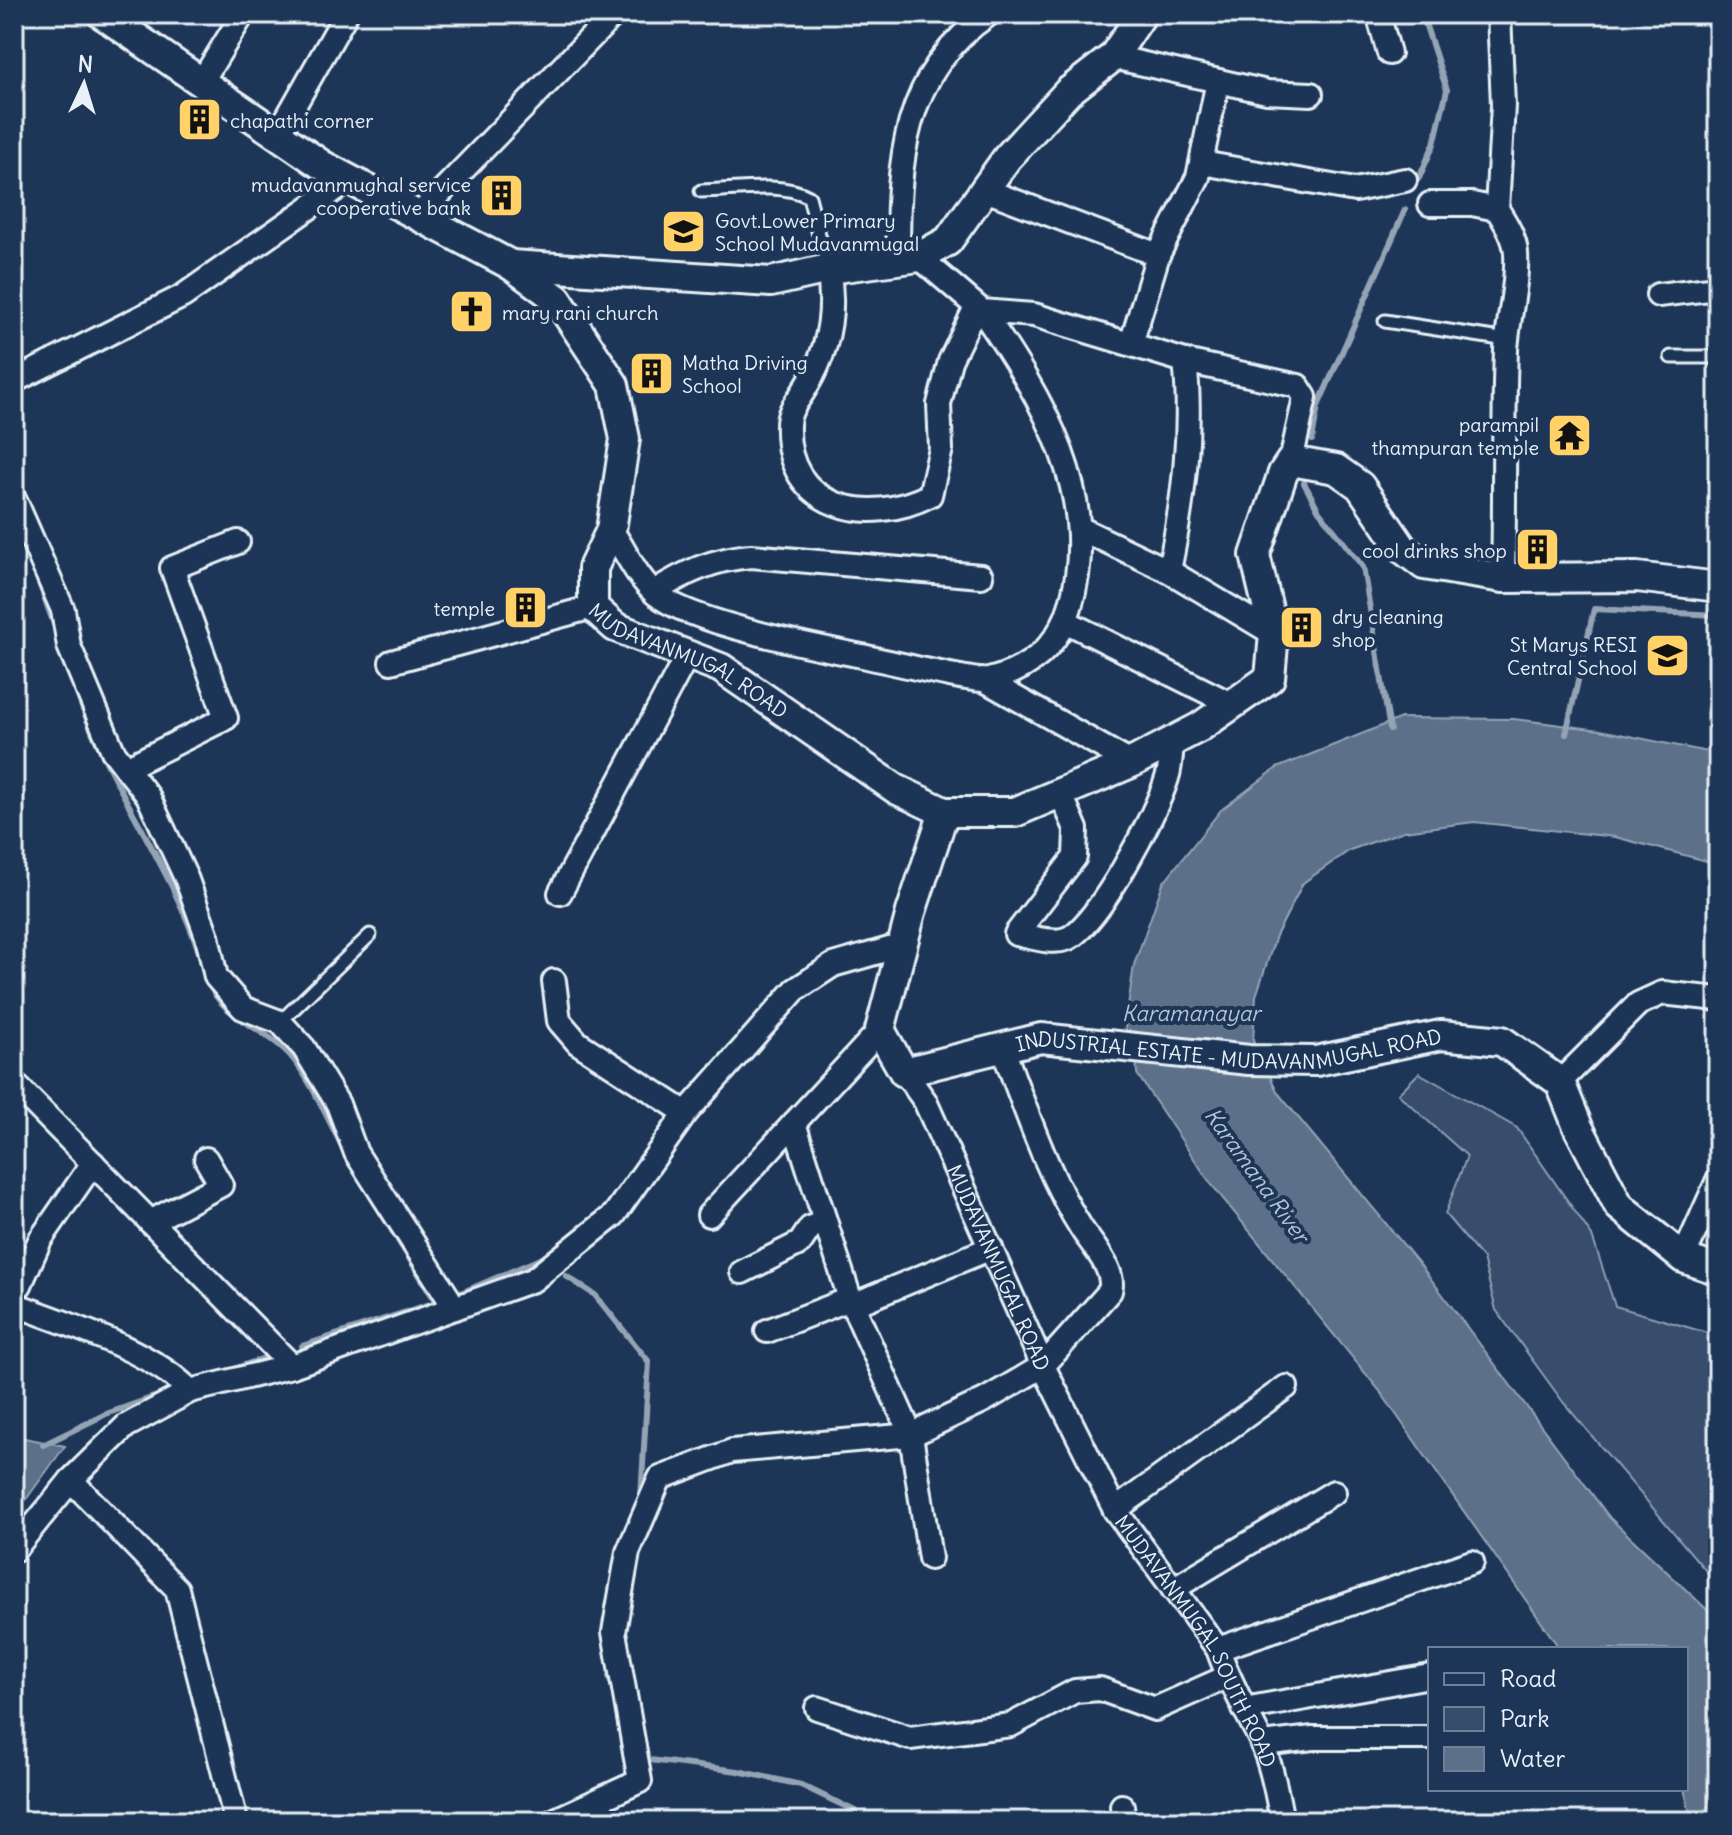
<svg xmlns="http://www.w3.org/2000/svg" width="1732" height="1835" font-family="Delius,sans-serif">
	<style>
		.green { fill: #374d6c; stroke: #909fb2; stroke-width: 2 }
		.water { fill: #5d7089; stroke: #95a4b5; stroke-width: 2 }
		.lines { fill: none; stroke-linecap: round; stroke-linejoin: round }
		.stream { stroke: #95a4b5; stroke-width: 6 }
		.service-casing { stroke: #e8f1f8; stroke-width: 17 }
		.minor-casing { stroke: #e8f1f8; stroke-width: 28 }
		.tertiary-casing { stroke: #e8f1f8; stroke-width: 34 }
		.service { stroke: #1d3557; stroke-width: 11 }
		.minor { stroke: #1d3557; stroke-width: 22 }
		.tertiary { stroke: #1d3557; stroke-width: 28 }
		.labels { text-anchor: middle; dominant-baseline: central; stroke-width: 8; stroke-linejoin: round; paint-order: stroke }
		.poi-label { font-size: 20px; fill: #e8f1f8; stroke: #1d3557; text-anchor: start }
		.street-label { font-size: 20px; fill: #e8f1f8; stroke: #1d3557 }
		.water-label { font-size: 22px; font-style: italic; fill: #b7c4d1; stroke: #1d3557 }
	</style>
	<rect width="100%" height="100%" fill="#1d3557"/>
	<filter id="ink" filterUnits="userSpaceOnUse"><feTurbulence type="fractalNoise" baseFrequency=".0125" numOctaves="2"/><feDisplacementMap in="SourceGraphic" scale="16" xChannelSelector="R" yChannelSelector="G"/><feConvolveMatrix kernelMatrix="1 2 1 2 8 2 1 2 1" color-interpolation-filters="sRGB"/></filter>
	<g filter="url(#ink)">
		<path class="green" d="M1419,1073L1517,1128L1592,1236L1615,1306L1718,1336V1585L1563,1402L1496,1310L1483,1259L1445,1214L1467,1156L1398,1094Z"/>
		<path class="water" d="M1401,718L1514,719L1600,730L1718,754V864L1615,837L1474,822L1404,831L1350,850L1303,883L1276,936L1256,996L1253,1041L1278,1093L1422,1267L1610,1518L1718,1620V1821H1692L1684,1789L1686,1649H1560L1379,1390L1211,1184L1137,1074L1136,1057L1125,1027L1134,965L1163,883L1221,810L1277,768Z
			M14,1436L65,1446L14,1516Z"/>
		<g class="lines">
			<path class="stream" d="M1419,178L1434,144L1447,90L1422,14
				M1312,440L1318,406L1405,210
				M1304,483L1319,511L1363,567L1390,730
				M38,580L56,630
				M76,690C107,784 171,863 201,958
				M1566,734L1594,609L1718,615
				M208,980C220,1018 265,1027 289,1054C311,1078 329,1123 345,1152
				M566,1276L595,1295L649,1362L641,1498
				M463,1292L540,1259
				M302,1346L436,1302L354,1169
				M228,1371L270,1356
				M43,1445L106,1414L168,1392
				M611,1666L609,1676L615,1694
				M642,1759L738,1771L801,1785L855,1811L856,1821"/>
			<defs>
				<path id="service" d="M701,191C733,191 780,181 809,197L828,269
					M1385,321L1507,340
					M1671,357H1718
					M280,1022L370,935"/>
				<g id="minor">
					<path d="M1378,14L1389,53"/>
					<path d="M1113,57L1267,92L1311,94"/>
					<path d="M202,81L243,14"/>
					<path d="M278,134L346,14"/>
					<path d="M1202,163L1355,190L1405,180"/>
					<path d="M985,190L1158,255"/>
					<path d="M1430,204H1472L1497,209C1505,222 1515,237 1516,253C1518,284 1508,318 1506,350C1503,426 1505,502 1503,578"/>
					<path d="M1497,209L1503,105L1499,14"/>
					<path d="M418,216L614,14"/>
					<path d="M919,257L982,311L1034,315L1185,361L1298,386L1305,397L1291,461"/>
					<path d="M898,260C898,162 901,74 989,14"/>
					<path d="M828,269C836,311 829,350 806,387C799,400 788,409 788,425C785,509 868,527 930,495L941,449L939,404L950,361L976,307"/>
					<path d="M1658,295L1718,288"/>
					<path d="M1131,344L1158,255L1198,177L1218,81"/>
					<path d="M14,381L183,296L350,179"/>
					<path d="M14,498L63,610L69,646L113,751L148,796L187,880L207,936L216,977L243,1008L280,1022L304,1048L338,1104L356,1153L455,1308"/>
					<path d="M1079,528L1169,571L1274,634"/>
					<path d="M611,530C626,551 636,577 656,594C690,622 806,645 852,654C875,658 974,683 989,680C1029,670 1058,646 1070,607C1103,499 1042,397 982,311"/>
					<path d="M1169,571C1183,503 1193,431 1185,361"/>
					<path d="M654,592C685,572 714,559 751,556L981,576"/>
					<path d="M1065,621L1233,705"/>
					<path d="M391,662L593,607"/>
					<path d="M986,681L1131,763"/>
					<path d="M126,768L226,718L172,568L238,542"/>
					<path d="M1060,792L1076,829L1075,857L1016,934C1031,937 1051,944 1066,939C1097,928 1157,812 1167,778C1171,767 1171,753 1172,741"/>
					<path d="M560,893L688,654"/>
					<path d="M554,981L559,1021L578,1043L686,1113"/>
					<path id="s1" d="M904,1072L925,1101L1043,1366L1115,1510L1218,1649C1229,1682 1246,1710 1261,1741C1272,1767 1277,1794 1282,1821"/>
					<path d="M1560,1082L1638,1004L1662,993L1718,999"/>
					<path d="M14,1083L292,1366"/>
					<path d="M794,1123L850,1299L911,1435L930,1558"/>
					<path d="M709,1215L880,1030"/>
					<path d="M150,1222L221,1185L206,1159"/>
					<path d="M1683,1258L1718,1180"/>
					<path d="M742,1272L800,1243L810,1228L825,1221"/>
					<path d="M14,1289L20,1285L40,1240L93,1163"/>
					<path d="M14,1304C69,1325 149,1349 190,1391"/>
					<path d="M853,1305L991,1248"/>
					<path d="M767,1331L850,1299"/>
					<path d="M71,1480L177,1589L236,1821"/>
					<path d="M1115,1510L1286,1387"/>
					<path d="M14,1550L71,1480L126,1426L190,1391L292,1366L533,1280L614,1215L686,1113L795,990L833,965L903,945"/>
					<path d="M1173,1589L1334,1492"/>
					<path d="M1218,1649L1472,1562"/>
					<path d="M817,1708L910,1738L1011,1725L1075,1691L1100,1689L1155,1709L1227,1677"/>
					<path d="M1244,1709L1430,1676"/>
					<path d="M1262,1744L1313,1738H1430"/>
					<path d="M1122,1806L1124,1821"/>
					<path d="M553,1821L640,1781L614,1632L628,1552L660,1478L732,1451L911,1435L985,1400L1043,1366L1110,1291C1116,1271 1094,1247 1083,1231C1047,1175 1026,1109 1002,1047"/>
				</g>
				<g id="tertiary">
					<path id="s2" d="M102,14L322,165L511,265L557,299L614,385L625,439L611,530L593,568V607L615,627L721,668L896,789L944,812H1015L1131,763L1200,727L1270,678L1274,634L1255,555L1283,473L1291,461L1336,469L1360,486L1403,549L1424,565L1503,578L1637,577L1718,587"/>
					<path d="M511,265L771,282L828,269L919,257L948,241L1007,158L1068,92L1113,57L1142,14"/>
					<path id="s3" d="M944,812L911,912L880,1030L904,1072L1041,1038L1249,1060L1316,1061L1441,1035L1502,1041L1560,1082L1578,1127L1619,1206L1683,1258L1718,1270"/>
				</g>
			</defs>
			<use href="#service" class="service-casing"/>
			<use href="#minor" class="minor-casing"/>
			<use href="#tertiary" class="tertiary-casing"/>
			<use href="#service" class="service"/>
			<use href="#minor" class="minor"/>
			<use href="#tertiary" class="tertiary"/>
		</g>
	</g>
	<defs>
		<symbol id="building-square" viewBox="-11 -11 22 22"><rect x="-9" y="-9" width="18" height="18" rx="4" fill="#ffd166" stroke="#1d3557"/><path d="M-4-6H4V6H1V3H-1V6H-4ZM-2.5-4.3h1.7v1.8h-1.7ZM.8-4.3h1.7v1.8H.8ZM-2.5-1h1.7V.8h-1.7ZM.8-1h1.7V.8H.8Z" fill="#111"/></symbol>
		<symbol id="school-square" viewBox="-11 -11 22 22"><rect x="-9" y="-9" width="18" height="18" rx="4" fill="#ffd166" stroke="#1d3557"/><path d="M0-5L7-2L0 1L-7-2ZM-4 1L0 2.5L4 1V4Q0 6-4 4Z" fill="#111"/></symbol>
		<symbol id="church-square" viewBox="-11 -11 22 22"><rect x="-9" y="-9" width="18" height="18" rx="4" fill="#ffd166" stroke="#1d3557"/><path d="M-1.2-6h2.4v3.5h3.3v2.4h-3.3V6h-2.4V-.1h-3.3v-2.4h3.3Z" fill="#111"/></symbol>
		<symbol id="temple-square" viewBox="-11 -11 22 22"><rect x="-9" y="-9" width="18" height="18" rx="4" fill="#ffd166" stroke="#1d3557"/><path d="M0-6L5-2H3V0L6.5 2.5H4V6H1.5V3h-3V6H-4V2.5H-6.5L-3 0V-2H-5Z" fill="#111"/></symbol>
	</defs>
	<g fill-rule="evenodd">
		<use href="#building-square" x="174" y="94" width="51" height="51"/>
		<use href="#building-square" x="476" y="170" width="51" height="51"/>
		<use href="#school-square" x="658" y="206" width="51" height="51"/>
		<use href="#church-square" x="446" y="286" width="51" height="51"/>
		<use href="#building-square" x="626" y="348" width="51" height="51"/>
		<use href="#temple-square" x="1544" y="410" width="51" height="51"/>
		<use href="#building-square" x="1512" y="524" width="51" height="51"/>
		<use href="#building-square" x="500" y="582" width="51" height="51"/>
		<use href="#building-square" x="1276" y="602" width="51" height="51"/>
		<use href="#school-square" x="1642" y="630" width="51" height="51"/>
	</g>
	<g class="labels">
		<g class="poi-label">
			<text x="230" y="120">chapathi corner</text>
			<text x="471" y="184" text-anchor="end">mudavanmughal service<tspan x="471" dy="23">cooperative bank</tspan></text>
			<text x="715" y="220">Govt.Lower Primary<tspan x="715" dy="23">School Mudavanmugal</tspan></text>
			<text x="502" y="312">mary rani church</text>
			<text x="682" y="362">Matha Driving<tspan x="682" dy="23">School</tspan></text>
			<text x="1539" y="424" text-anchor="end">parampil<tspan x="1539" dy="23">thampuran temple</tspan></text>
			<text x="1507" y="550" text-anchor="end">cool drinks shop</text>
			<text x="495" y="608" text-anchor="end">temple</text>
			<text x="1332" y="616">dry cleaning<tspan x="1332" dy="23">shop</tspan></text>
			<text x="1637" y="644" text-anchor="end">St Marys RESI<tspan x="1637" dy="23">Central School</tspan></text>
		</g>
		<g class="street-label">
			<text stroke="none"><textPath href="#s2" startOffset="980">MUDAVANMUGAL ROAD</textPath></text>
			<text stroke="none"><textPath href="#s3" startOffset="606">INDUSTRIAL ESTATE - MUDAVANMUGAL ROAD</textPath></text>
			<text stroke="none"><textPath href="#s1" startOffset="218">MUDAVANMUGAL ROAD</textPath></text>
			<text stroke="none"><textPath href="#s1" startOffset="642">MUDAVANMUGAL SOUTH ROAD</textPath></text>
		</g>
		<g class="water-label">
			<text x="1191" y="1013">Karamanayar</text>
			<text transform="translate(1257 1175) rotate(54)">Karamana River</text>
		</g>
	</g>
	<rect width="1732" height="1835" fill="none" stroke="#1d3557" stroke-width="48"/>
	<rect x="24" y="24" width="1684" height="1787" fill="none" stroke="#e8f1f8" stroke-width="3" filter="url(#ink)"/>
	<rect x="1428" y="1647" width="260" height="144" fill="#1d3557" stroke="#6e8097" stroke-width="2"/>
	<rect x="1444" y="1673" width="40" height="12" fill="#1d3557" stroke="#6e8097" stroke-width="2"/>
	<text x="1500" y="1687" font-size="24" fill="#e8f1f8">Road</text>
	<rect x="1444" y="1707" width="40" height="24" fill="#374d6c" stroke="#6e8097" stroke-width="2"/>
	<text x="1500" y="1727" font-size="24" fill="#e8f1f8">Park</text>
	<rect x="1444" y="1747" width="40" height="24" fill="#5d7089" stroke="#6e8097" stroke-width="2"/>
	<text x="1500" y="1767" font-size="24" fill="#e8f1f8">Water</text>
	<g transform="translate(84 84) rotate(4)" stroke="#1d3557" stroke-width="6" paint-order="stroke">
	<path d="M0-6L14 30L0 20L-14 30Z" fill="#e8f1f8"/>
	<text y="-12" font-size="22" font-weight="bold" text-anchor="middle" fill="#e8f1f8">N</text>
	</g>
</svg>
